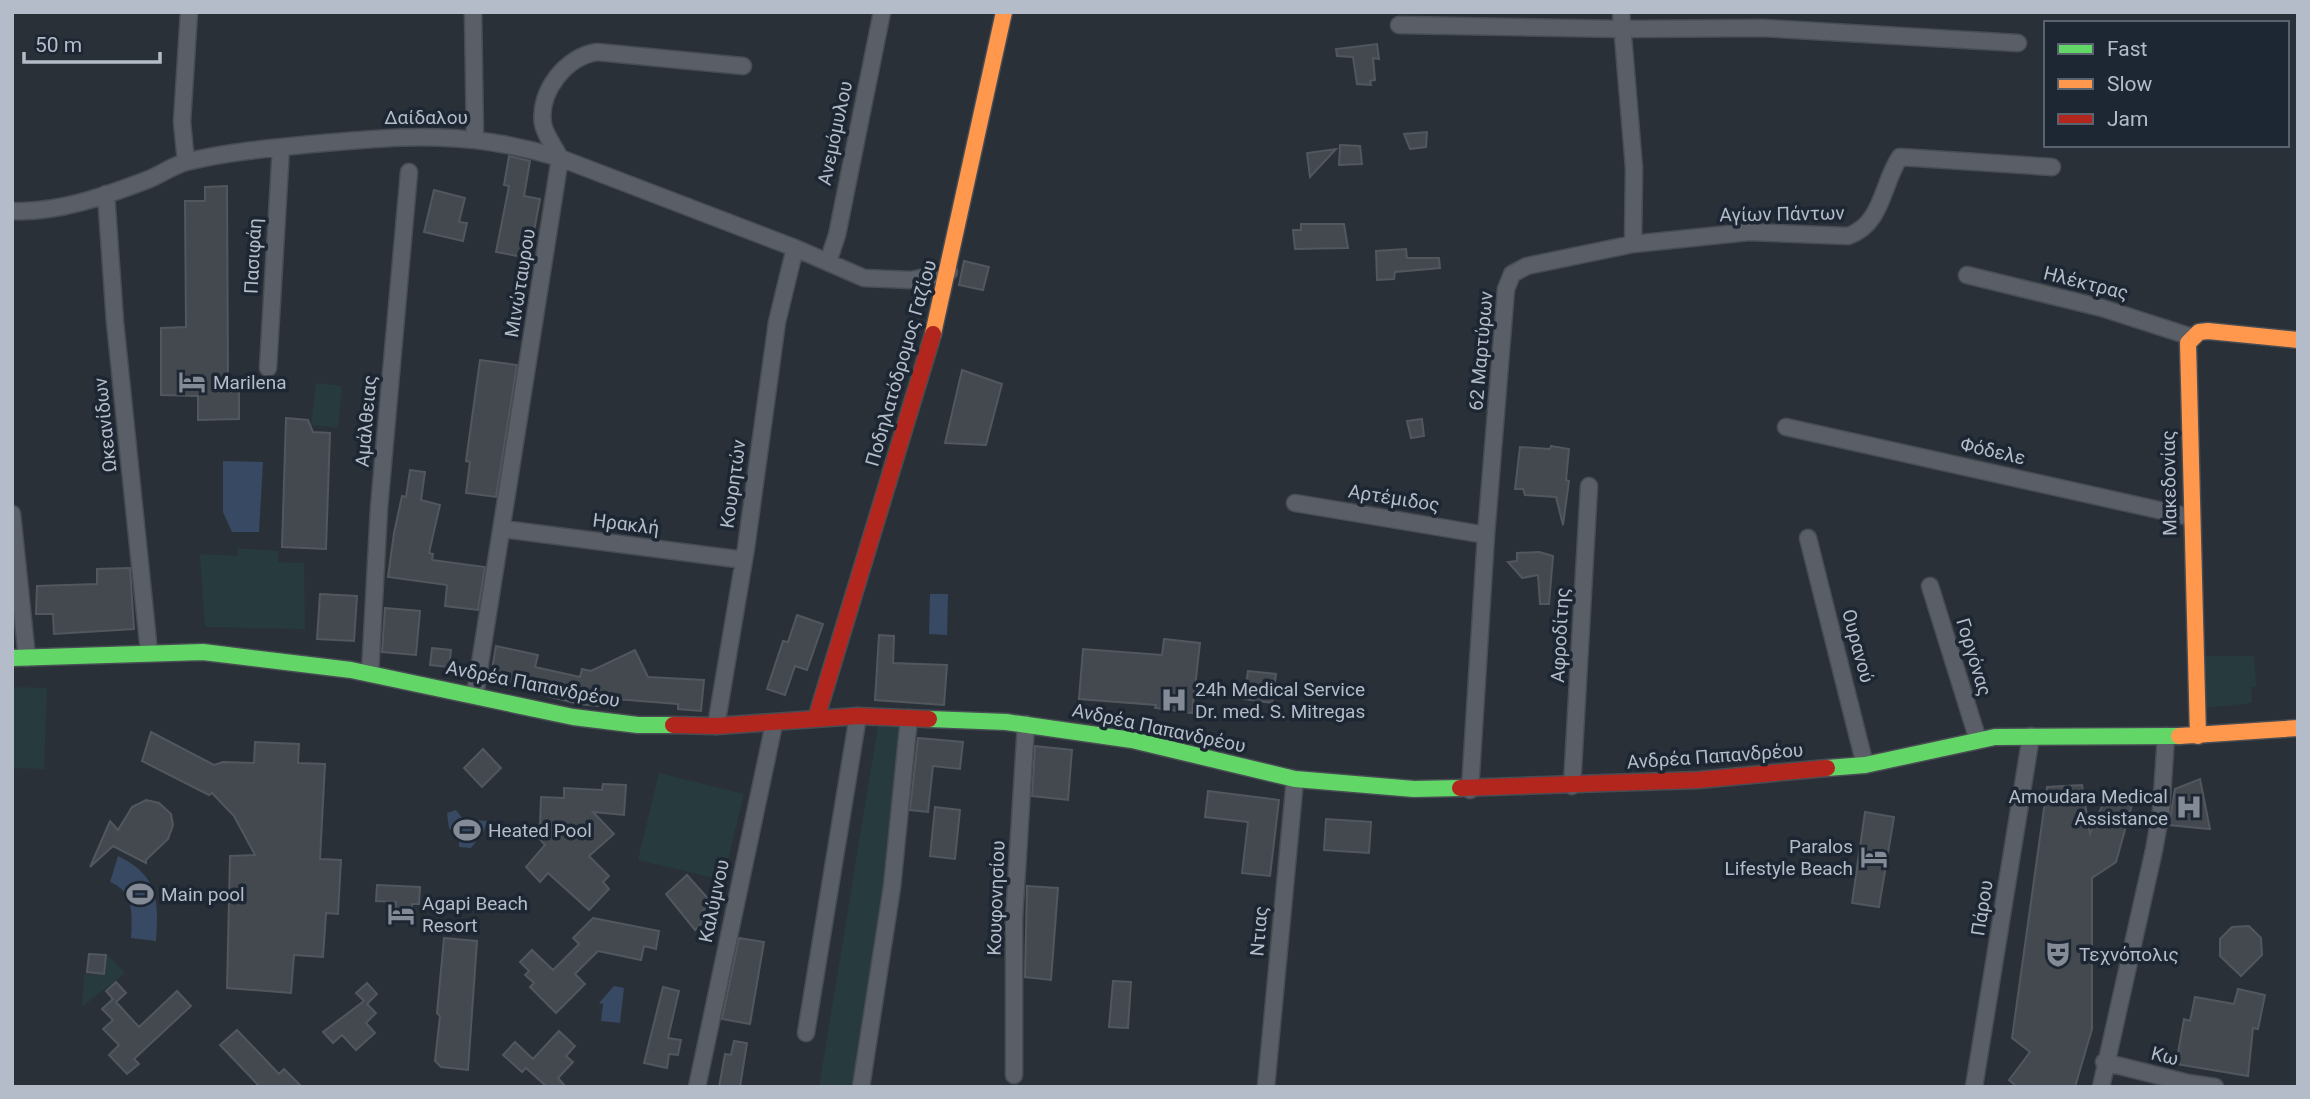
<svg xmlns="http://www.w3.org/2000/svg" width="2310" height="1099" font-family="Roboto,sans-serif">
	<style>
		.green { fill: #273a3e }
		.water { fill: #384963 }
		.building { fill: #444950; stroke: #52575f; stroke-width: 2 }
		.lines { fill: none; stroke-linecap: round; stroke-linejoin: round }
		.street-casing { stroke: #484c53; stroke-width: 19 }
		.fast-casing { stroke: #484c53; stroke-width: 19 }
		.slow-casing { stroke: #484c53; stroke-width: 19 }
		.jam-casing { stroke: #484c53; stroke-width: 19 }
		.street { stroke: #5a5e66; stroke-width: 16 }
		.fast { stroke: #63d668; stroke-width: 16 }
		.slow { stroke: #ff974d; stroke-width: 16 }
		.jam { stroke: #b3261e; stroke-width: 16 }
		.labels { text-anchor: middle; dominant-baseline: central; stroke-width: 7; stroke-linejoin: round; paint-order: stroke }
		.street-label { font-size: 19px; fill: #b4bcc9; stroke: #1d2633 }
		.poi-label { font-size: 19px; fill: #b4bcc9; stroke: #1d2633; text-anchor: start }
	</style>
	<rect width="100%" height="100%" fill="#2a3038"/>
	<path class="green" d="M316,383L342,386L338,428L311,425Z
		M237,548L278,551V562L304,563L305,629L205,627L200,554L238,556Z
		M2199,656H2254L2256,687H2251L2252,703L2203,708Z
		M12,687L47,688L44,769L12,768Z
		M904,725L887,867L852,1087H819L878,726Z
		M659,773L744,794L723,880L638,860Z
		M107,955L125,973L82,1007L84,974L105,975Z"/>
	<path class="water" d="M223,461L263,462L259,532H232L223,512Z
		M930,594H948L947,635L929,634Z
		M456,810L467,824L475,820L487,821L484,831L471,848L459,847V838L449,828L447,813Z
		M118,856C158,875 159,900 156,941L131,938C132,916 135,892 110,882Z
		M614,986L624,988L620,1023L601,1021L603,1004L599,1003Z"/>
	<path class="building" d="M1377,44L1379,59L1373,58L1375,80L1370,81L1371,85L1357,84L1353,57L1337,56L1336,49Z
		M1427,132L1426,147L1410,149L1404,134Z
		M1340,145L1360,146L1362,164L1339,165Z
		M1336,149L1310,177L1307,153Z
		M509,156L530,161L524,196L540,199L529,258L496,252L509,186L504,185Z
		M227,186L228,388H239V419L198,420V396L161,395V328L186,327L185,201H205V187Z
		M434,190L465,198L459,222L467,223L463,241L424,232Z
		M1301,224H1344L1348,248L1295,249L1293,230H1301Z
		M1406,249L1407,258H1439L1440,268L1395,272L1394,279L1377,280L1376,251Z
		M964,261L989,267L983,290L959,285Z
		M480,360L517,365L496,497L466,493L470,462L466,461Z
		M962,370L1002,384L986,445L945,443Z
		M286,418L308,420L313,432L330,433L326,549L282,547Z
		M1422,419L1424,436L1411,438L1407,421Z
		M1551,446L1569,449L1566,480L1569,481L1563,525L1556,497L1525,495L1523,489H1515L1520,447L1550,449Z
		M410,470L425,472L421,500L440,505L429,553L433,554L432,560L485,567L478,610L445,606L447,585L388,577L394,533L402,496L406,497Z
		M1539,552L1553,556L1549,604H1540L1538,575L1522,578L1508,562L1517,561V553Z
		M130,568L134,629L54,634L53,614H36L37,586L97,584V569Z
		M320,594L357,596L354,641L317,639Z
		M385,608L420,611L416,655L382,652Z
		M797,615L823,624L807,670L795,666L785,695L767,689L783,641L788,642Z
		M879,635L894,636L893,663L947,665L944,705L875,700Z
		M1164,639L1200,643L1192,713L1155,708L1156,705L1079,699L1083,649L1162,655Z
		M496,646L538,655L535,667L580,677L582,669L591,671L635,650L648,677L704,680L701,711L678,709V704L615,699L600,706L578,704L490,681Z
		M432,648L451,650L449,667L430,665Z
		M1248,671L1276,674L1272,703L1244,699Z
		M151,732L214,765L223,762L254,763L255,742L299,744L298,763L325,764L320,859L341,860L338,914L326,913L323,957L294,955L291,993L227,988L230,856L255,855L234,816L212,793L209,795L142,761Z
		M918,738L963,742L960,769L933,766L928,812L910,810Z
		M1035,746L1072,750L1068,800L1032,796Z
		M483,749L501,768L482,787L464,768Z
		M2200,779L2210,829L2169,825L2175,789Z
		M603,784L626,785L624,815L593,812L614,834L589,856L609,876L603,882L609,889L589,910L548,873L540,882L526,867L545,845L533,831L540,826L541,797L564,798V788L602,790Z
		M2082,785L2090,834L2106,797L2133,801L2116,862L2092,878V1029L2075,1087H2017L2009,1080L2030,1052L2012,1038L2047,787Z
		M1208,791L1279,800L1270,876L1242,873L1248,822L1205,817Z
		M146,800L159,803L171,814L173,825L168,839L146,860V863L113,846L90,867L110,821L118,830L132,807Z
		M935,807L960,810L955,859L930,856Z
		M1865,812L1894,817L1879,907L1852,903Z
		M1326,819L1371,822L1369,853L1324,850Z
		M687,875L712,903L701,913L707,919L695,930L666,894Z
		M377,885L420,887L419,904H412V920L396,919V902L376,901Z
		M1027,886L1058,888L1051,980L1025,977Z
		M593,918L659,931L656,949L644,946L641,960L598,951L575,974L585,984L556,1013L530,987L534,983L525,975L529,971L520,962L532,950L553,970L579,944L573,938Z
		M2249,926L2261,938L2262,955L2241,976L2220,956V939L2232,927Z
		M444,938L477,941L468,1070L441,1067L435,1061L440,1016L437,1013Z
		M739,938L764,942L750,1024L722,1019Z
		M89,954L106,955L104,974L87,972Z
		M1113,981L1131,982L1128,1028L1109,1027Z
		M116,982L126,993L116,1002L139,1027L177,991L191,1006L134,1059L139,1064L127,1074L109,1055L119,1045L103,1029L113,1020L102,1009L113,999L106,991Z
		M367,983L377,994L367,1004L376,1013L366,1023L375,1033L356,1050L342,1035L333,1043L323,1032L364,1001L356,993Z
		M663,987L679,991L668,1038L681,1040L678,1055L669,1054L667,1068L644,1063Z
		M2238,989L2265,995L2258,1029L2253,1028L2248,1076L2176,1064L2184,1019L2190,1021L2195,997L2234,1004Z
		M237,1030L279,1074L284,1069L302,1087H260L220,1045Z
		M559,1031L575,1046L566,1056L573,1062L558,1078L566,1087H547L526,1068L522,1072L503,1055L515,1042L533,1059Z
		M734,1041L747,1043L740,1087H719L725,1054L731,1055Z"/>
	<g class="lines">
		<defs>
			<path id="street" d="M473,12L475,138
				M1399,25L1624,29L1763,28L2018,43
				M186,162L182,122L189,12
				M106,194L115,322L149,652
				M12,211C58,213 105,196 147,180C160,175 172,166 186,162C226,152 271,148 312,144C405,136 469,130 560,158L795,248L864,278L911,280L949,272
				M1633,244L1749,232L1848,236C1883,224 1882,183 1900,157L2052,167
				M828,262L837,235L882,12
				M1967,275L2102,308L2192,337
				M268,368L281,147
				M1786,427L2190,517
				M1295,503L1486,535
				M12,514L27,658
				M503,529L744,560
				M1808,538L1865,765
				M1930,586L1978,740
				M370,674L379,508L409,172
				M475,695L560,158C555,148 545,135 543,124C538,91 567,56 597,52L743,66
				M716,726L746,548L777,322L795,248
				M1572,786L1589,486
				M1470,790L1486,535L1506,289L1512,274L1527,266L1633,244L1634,168L1621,12
				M806,1033L858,716
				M2104,1062L2188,1083L2215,1087
				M1014,1075V918L1026,724
				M697,1087L774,724
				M861,1087L892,887L909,718
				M1266,1087L1295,779
				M1974,1087L2031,736
				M2101,1087L2154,850L2161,811L2166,736"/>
			<path id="fast" d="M12,658L203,652L351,670L573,717L638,725H673
				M929,719L1006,722L1132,740L1295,779L1414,789L1460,788
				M1827,768L1865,765L1995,737L2179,736"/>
			<path id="slow" d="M933,334L1004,12
				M2179,736L2298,728
				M2198,736L2188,343L2199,332L2208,331L2298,340"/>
			<path id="jam" d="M816,719L933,334
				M673,725L716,726L858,716L929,719
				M1460,788L1698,780L1827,768"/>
		</defs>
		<use href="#street" class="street-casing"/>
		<use href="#fast" class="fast-casing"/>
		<use href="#slow" class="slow-casing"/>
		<use href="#jam" class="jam-casing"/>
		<use href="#street" class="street"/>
		<use href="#fast" class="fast"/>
		<use href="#slow" class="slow"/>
		<use href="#jam" class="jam"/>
	</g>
	<defs>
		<symbol id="hotel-bare" viewBox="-9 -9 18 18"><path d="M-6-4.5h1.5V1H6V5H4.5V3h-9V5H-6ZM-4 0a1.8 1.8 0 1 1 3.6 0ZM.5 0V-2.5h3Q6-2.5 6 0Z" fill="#848b96" stroke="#1d2633" stroke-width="2.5" paint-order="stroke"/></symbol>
		<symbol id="hospital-bare" viewBox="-9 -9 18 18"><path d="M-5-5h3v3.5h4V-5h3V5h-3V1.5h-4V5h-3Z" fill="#848b96" stroke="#1d2633" stroke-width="2.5" paint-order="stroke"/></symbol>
		<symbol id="stadium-bare" viewBox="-9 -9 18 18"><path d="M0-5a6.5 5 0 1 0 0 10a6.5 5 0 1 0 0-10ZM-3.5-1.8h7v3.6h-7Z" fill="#848b96" stroke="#1d2633" stroke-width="2.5" paint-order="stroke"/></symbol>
		<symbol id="theatre-bare" viewBox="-9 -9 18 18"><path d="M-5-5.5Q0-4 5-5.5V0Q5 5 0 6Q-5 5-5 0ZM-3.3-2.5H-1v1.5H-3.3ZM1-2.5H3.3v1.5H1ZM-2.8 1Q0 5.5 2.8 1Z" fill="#848b96" stroke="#1d2633" stroke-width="2.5" paint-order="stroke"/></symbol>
	</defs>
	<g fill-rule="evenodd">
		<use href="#hotel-bare" x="173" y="363" width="38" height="38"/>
		<use href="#hospital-bare" x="1155" y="681" width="38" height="38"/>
		<use href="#hospital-bare" x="2170" y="788" width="38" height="38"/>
		<use href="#stadium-bare" x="448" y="811" width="38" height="38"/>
		<use href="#hotel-bare" x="1855" y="838" width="38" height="38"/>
		<use href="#stadium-bare" x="121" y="875" width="38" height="38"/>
		<use href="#hotel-bare" x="382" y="895" width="38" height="38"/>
		<use href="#theatre-bare" x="2039" y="935" width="38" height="38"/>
	</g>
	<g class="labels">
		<g class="street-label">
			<text x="426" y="117">Δαίδαλου</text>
			<text transform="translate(835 133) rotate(-78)">Ανεμόμυλου</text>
			<text transform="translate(1782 214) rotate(-1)">Αγίων Πάντων</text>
			<text transform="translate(253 256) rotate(-87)">Πασιφάη</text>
			<text transform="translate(520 283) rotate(-81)">Μινώταυρου</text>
			<text transform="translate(2086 283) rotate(14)">Ηλέκτρας</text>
			<text transform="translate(1481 351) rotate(-85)">62 Μαρτύρων</text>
			<text transform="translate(901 363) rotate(-74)">Ποδηλατόδρομος Γαζίου</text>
			<text transform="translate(366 421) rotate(-85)">Αμάλθειας</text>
			<text transform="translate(105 425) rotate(-96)">Ωκεανίδων</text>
			<text transform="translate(1993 451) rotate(13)">Φόδελε</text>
			<text transform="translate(2169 483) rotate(-91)">Μακεδονίας</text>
			<text transform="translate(733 484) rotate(-82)">Κουρητών</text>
			<text transform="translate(1394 498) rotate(9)">Αρτέμιδος</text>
			<text transform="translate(626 524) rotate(7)">Ηρακλή</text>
			<text transform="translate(1560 635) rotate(-87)">Αφροδίτης</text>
			<text transform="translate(1858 646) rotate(75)">Ουρανού</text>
			<text transform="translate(1974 657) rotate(73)">Γοργόνας</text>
			<text transform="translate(533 684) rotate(11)">Ανδρέα Παπανδρέου</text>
			<text transform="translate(1159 728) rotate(12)">Ανδρέα Παπανδρέου</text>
			<text transform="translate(1715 756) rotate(-4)">Ανδρέα Παπανδρέου</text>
			<text transform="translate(996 898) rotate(-88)">Κουφονησίου</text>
			<text transform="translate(714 901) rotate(-78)">Καλύμνου</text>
			<text transform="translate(1982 908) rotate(-81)">Πάρου</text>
			<text transform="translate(1259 931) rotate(-85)">Ντιας</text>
			<text transform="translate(2165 1056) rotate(14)">Κω</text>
		</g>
		<g class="poi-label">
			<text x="213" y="382">Marilena</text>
			<text x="1195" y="689">24h Medical Service<tspan x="1195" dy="22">Dr. med. S. Mitregas</tspan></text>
			<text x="2168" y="796" text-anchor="end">Amoudara Medical<tspan x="2168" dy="22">Assistance</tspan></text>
			<text x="488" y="830">Heated Pool</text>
			<text x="1853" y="846" text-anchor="end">Paralos<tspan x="1853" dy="22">Lifestyle Beach</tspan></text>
			<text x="161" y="894">Main pool</text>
			<text x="422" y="903">Agapi Beach<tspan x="422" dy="22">Resort</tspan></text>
			<text x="2079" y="954">Τεχνόπολις</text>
		</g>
	</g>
	<rect width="2310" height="1099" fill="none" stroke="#b4bcc9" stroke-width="28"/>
	<rect x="2044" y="21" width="245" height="126" fill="#1d2633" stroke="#59626f" stroke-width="2"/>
	<rect x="2058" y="44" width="35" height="10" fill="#63d668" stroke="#59626f" stroke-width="2"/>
	<text x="2107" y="56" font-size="21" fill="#b4bcc9">Fast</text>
	<rect x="2058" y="79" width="35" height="10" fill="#ff974d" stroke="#59626f" stroke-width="2"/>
	<text x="2107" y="91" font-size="21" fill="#b4bcc9">Slow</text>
	<rect x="2058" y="114" width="35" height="10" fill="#b3261e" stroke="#59626f" stroke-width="2"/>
	<text x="2107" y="126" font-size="21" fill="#b4bcc9">Jam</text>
	<path d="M24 52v10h136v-10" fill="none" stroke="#b4bcc9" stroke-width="3.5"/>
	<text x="35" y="52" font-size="21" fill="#b4bcc9" stroke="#1d2633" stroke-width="5" paint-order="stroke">50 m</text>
</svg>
